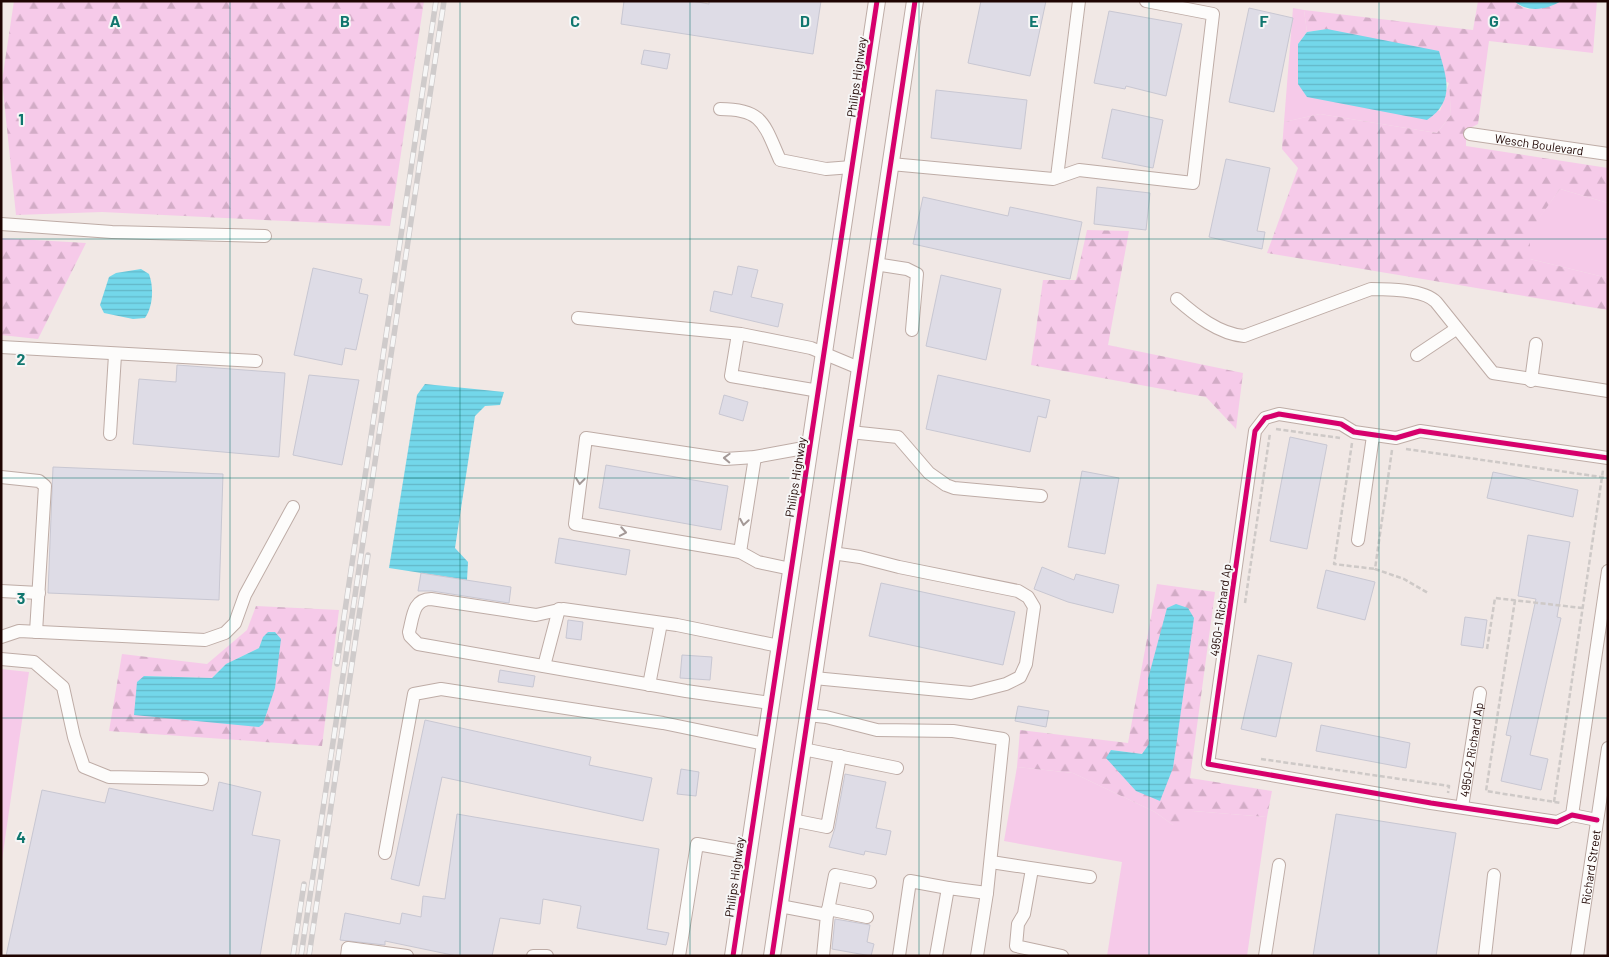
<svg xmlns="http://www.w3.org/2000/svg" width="1609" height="957" font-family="Barlow,sans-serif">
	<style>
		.grass { fill: #f6cae9 }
		.forest { fill: url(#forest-firs); fill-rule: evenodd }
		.water { fill: url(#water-rules) }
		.building { fill: #dedce6; stroke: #c8c7d2 }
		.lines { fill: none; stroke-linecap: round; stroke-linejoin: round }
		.minor-casing { stroke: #beaca6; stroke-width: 14 }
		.major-casing { stroke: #beaca6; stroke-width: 18 }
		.path { stroke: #cec9c7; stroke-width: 2.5; stroke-dasharray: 5 2.5; stroke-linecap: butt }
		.minor { stroke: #fdfcfb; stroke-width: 12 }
		.major { stroke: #fdfcfb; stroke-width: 16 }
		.rail-casing { stroke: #cfcbcb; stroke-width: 5.5 }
		.rail { stroke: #f6f6f6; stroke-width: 4; stroke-dasharray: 11; stroke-linecap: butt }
		.cycleway-casing { stroke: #f6f6f6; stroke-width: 8 }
		.cycleway { stroke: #d6006c; stroke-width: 5 }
		.oneway { stroke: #a49997 }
		.grid { fill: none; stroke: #0f766e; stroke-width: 1; stroke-opacity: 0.55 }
		.labels { text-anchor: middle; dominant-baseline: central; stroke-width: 4; stroke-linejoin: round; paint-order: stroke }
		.street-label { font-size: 12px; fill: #1e0401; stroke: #f6f6f6 }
		.grid-label { font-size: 16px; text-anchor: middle; font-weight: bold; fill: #0f766e; stroke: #f6f6f6; stroke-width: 4; stroke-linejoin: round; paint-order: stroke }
	</style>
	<defs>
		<pattern id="forest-firs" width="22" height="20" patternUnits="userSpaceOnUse" patternTransform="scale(1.25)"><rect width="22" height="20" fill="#f6cae9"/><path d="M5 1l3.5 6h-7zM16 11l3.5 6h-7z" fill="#d2acc6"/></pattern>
		<pattern id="water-rules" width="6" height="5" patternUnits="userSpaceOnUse" patternTransform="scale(1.25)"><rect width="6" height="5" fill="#73d7ea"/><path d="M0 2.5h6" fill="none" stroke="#63b7c7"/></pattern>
	</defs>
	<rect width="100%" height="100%" fill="#f1e8e5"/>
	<path class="grass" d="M1293,8L1304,10L1307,32L1298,44L1440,111L1449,83L1451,115L1437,133L1320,114L1284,122Z
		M1560,189L1608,203V278L1530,259V230Z
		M1,669L29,672L1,867Z
		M1017,767L1073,773L1155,812L1173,825L1193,811L1267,817L1247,956H1107L1122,862L1004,841Z"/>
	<path class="forest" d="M14,1H424L390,226L102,212L16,215L2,81Z
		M1478,1H1514C1529,16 1544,7 1561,1C1571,0 1586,1 1597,1L1593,53L1489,41L1478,124L1466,130V146L1608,168V203L1560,189L1530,231V259L1608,278V310L1267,253L1298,168L1282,149L1284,122L1320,114L1437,133L1451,115L1449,83L1327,29L1307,32L1304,10L1473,30Z
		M1087,230L1129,231L1108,345L1243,373L1236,429L1206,397L1031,365L1043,280H1076Z
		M1,238L86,243L38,339L1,335Z
		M1157,584L1215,592L1190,778L1272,791L1267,817L1193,811L1189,824L1173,825L1155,812L1073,773L1017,767L1020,730L1128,743ZM1148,679L1160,801L1111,750L1142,754L1149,745Z
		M256,606L339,610L322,746L109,731L122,654L207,664L247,630ZM263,637L259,727L144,676L212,678L226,664L259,648Z"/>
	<path class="water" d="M1514,1H1561C1547,10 1527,13 1514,1Z
		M1327,29L1439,51C1447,79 1455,101 1427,120L1307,97L1298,84V44L1307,32Z
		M141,269L149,274C154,287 153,307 145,318L133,319L104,313L100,305L109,277L116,273Z
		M425,384L504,392L500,405L485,406L475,416L455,548L468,562L467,580L389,568L417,395Z
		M1176,604L1188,608L1194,618L1173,768L1160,801L1136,791L1106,758L1111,750L1142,754L1149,744L1148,679L1167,608Z
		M268,632H275L281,639L275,688L263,724L259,727L134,715L137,682L144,676L212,678L226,664L259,648L263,637Z"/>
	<path class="building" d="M624,1H692L709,4V1H821L813,54L621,24Z
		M981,1H1046L1030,76L968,63Z
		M1249,8L1293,18L1274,112L1229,102Z
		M1109,11L1182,24L1166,96L1126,86L1125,89L1094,83Z
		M644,50L670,54L667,69L641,64Z
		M936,90L1027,100L1021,149L931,138Z
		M1112,109L1163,120L1153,168L1102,158Z
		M1226,159L1270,168L1257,231L1265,232L1262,249L1209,237Z
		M1097,187L1150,193L1146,230L1094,224Z
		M923,197L1008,216L1010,207L1082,222L1070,279L913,244Z
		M738,266L758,270L751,297L783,304L778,327L710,311L714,291L732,295Z
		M313,268L362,279L359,293L368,295L356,350L345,348L342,365L294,355Z
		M941,275L1001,289L986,360L926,346Z
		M177,365L285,373L279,457L133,444L139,379L176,382Z
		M309,375L359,380L342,465L293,455Z
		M938,375L1050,400L1046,418L1038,416L1030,452L926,429Z
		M724,395L748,402L743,421L719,414Z
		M1290,437L1327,445L1307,549L1270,541Z
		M606,465L728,486L721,530L599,508Z
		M53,467L223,474L219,600L48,593Z
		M1082,471L1119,478L1105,554L1068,547Z
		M1493,472L1578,490L1573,517L1487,498Z
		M1528,535L1570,542L1557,617L1561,618L1530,755L1548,759L1541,790L1501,781L1511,736L1506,735L1536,599L1518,596Z
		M559,538L630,550L626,575L555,563Z
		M1042,567L1074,580L1076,574L1119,585L1113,613L1068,602L1034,589Z
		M1326,570L1375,582L1365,620L1317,608Z
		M421,573L511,587L509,603L432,591H418Z
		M881,583L1015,612L1003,665L869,636Z
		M1465,617L1487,620L1483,648L1461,645Z
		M568,620L583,622L581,640L566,638Z
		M682,655L712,657L710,680L680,678Z
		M1258,655L1292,663L1276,737L1241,729Z
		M500,670L535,676L533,687L498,682Z
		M1018,706L1049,711L1046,727L1015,721Z
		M425,720L591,757L589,765L652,778L643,821L442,777L419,886L391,879Z
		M1321,725L1410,743L1406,768L1316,751Z
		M681,769L699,772L696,796L677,794Z
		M845,774L886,782L876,828L891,831L886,855L865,851L864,855L829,847L835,828Z
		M219,782L261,792L252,835L280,840L260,956H6L42,790L105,803L109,788L213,811Z
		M457,814L659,849L647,929L669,933L666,945L577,928L581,906L543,899L540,924L500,918L492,956H457L385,941V945L340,940L345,913L400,924L402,913L421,917L423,896L445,899Z
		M1336,814L1456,833L1436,956H1313Z
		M835,919L870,925L867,942L874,944L871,956L832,949Z"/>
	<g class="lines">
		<defs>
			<g id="minor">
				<path d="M720,109C763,109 764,124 780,160L826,169L852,167"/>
				<path id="s1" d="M1470,134L1608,154"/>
				<path d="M891,164L1053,179L1079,170L1193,183L1213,14L1146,1"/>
				<path d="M1057,177L1079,1"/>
				<path d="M1,224L112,232L265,236"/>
				<path d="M875,264L907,269L917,274L912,330"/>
				<path d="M1177,299C1195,315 1219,334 1244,336L1371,289C1387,289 1424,289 1436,302L1493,373L1608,391"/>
				<path d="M578,318L741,334L811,348L859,368"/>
				<path d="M738,334L731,376L819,391"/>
				<path d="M1,347L256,361"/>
				<path d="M1417,355L1456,329"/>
				<path d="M1531,381L1536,344"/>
				<path d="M850,432L898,437L929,473L946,485L954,488L1041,496"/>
				<path d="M110,434L115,355"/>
				<path d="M1,477L39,481L45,486L36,632"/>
				<path d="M1358,540L1373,436"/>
				<path d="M740,552L755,457"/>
				<path d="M791,569L758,562L740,552L575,524L586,438L725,459L755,457L809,447"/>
				<path d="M1,591L39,593"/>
				<path d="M1,637L19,631L205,640L225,633L235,623L245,595L293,507"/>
				<path d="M1,659L34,662L63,687L74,737L84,767L109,777L202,779"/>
				<path d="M544,666L559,609"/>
				<path d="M814,678L971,693L1006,684L1020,677L1026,664L1034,607L1028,597L1018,591L899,567L860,557L832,553"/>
				<path d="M649,685L661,623"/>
				<path d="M770,703L686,691L418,644L410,636L409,632C413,617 413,599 431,599L536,615L563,609L677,625L779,646"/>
				<path d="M808,715L826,717L877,730L953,731L1003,739L987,893L948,888L936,956"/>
				<path d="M803,749L897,768"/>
				<path id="s2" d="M1462,807L1480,693"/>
				<path d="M1572,815L1608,571"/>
				<path d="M792,820L827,827L840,756"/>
				<path d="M1597,820L1572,815L1557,822L1431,803L1208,764L1255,431L1265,418L1279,414L1341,424L1354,432L1396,438L1420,431L1608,458"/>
				<path d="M385,853L414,694L441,689L663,723L764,744"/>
				<path d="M991,862L1090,877"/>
				<path d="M1032,869L1024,914L1018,924L1016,946L1062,956"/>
				<path d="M780,906L827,915L823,956"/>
				<path d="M828,909L867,917"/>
				<path d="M827,915L835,875L870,882"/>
				<path d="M347,956L348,948L407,956"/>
				<path d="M533,956H547"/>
				<path d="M679,956L697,844L748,853"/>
				<path d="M899,956L910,881L948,888"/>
				<path d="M977,956L987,893"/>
				<path d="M1265,956L1279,865"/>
				<path d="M1485,956L1494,875"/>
				<path id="s3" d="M1577,956L1608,748"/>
			</g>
			<path id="major" d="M733,956L877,1
				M772,956L915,1"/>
		</defs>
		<use href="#minor" class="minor-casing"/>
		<use href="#major" class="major-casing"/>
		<path class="path" d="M1276,429L1340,438
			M1352,443L1334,564L1375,569
			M1406,449L1608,478
			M1392,450L1375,569L1404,579L1428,593
			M1515,600L1486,791L1561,803
			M1245,603L1270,433
			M1487,649L1495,598L1582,608
			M1261,759L1449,786L1448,793
			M1554,802L1603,470"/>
		<use href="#minor" class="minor"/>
		<use href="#major" class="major"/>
		<defs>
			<path id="rail" d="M337,664L436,1
				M293,956L304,884
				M301,956L444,1
				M309,956L368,555"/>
		</defs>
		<use href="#rail" class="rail-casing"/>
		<use href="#rail" class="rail"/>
		<defs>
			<path id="cycleway" d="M1597,820L1572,815L1557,822L1431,803L1208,764L1255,431L1265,418L1279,414L1341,424L1354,432L1396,438L1420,431L1608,458
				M733,956L877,1
				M772,956L915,1"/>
		</defs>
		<use href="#cycleway" class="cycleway-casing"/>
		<use href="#cycleway" class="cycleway"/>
	</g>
	<defs><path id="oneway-chevron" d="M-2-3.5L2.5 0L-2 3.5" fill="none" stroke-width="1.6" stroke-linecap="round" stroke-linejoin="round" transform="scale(1.25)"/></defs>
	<g class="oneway">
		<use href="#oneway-chevron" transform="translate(727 458) rotate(-178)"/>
		<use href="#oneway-chevron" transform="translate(580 481) rotate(97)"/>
		<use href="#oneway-chevron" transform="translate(744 522) rotate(99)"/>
		<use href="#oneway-chevron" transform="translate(623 532) rotate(10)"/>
	</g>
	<path class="grid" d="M230,1V956M460,1V956M690,1V956M919,1V956M1149,1V956M1379,1V956M1,239H1608M1,478H1608M1,718H1608"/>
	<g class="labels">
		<g class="street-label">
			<text transform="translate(856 77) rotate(-82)">Philips Highway</text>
			<text stroke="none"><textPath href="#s1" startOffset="70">Wesch Boulevard</textPath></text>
			<text transform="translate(795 477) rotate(-81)">Philips Highway</text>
			<text transform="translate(1220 610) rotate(-82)">4950-1 Richard Ap</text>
			<text stroke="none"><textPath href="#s2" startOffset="58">4950-2 Richard Ap</textPath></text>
			<text stroke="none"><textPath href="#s3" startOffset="90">Richard Street</textPath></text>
			<text transform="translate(734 877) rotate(-82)">Philips Highway</text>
		</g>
	</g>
	<g class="grid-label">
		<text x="115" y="27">A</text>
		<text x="345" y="27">B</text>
		<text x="575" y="27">C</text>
		<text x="805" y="27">D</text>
		<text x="1034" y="27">E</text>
		<text x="1264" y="27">F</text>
		<text x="1494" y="27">G</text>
		<text x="21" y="125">1</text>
		<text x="21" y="365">2</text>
		<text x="21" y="604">3</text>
		<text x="21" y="843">4</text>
	</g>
	<rect width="1609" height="957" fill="none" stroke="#1e0401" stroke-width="5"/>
</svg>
